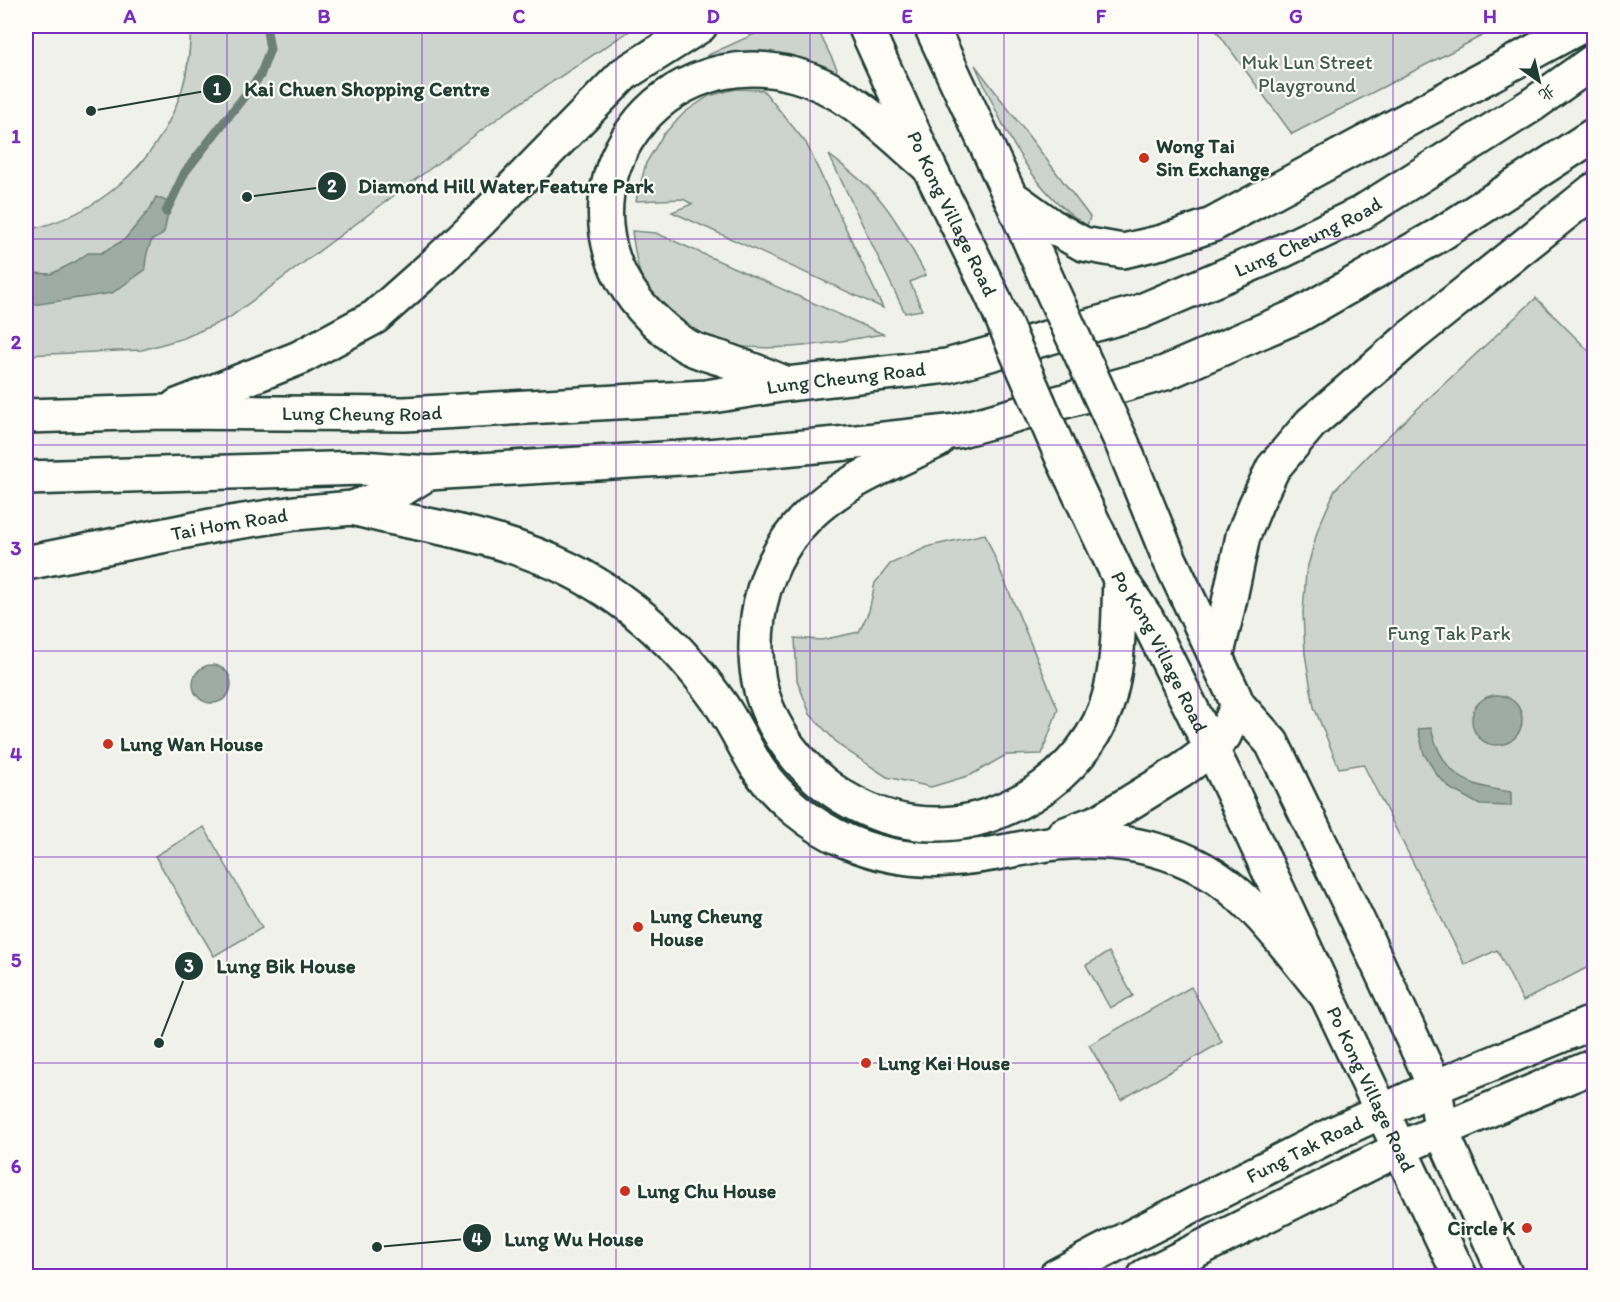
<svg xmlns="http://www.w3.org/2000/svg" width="1620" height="1302" font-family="Itim,'LXGW WenKai TC',sans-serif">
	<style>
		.green { fill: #cdd3cd; stroke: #768880; stroke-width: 1.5 }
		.water { fill: #9faca4; stroke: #6c8077; stroke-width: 1.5 }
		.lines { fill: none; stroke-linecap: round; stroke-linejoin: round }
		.stream { stroke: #6c8077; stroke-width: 9 }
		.secondary-casing { stroke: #1f3d34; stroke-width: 38 }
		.primary-casing { stroke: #1f3d34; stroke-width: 38 }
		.trunk-casing { stroke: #1f3d34; stroke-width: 38 }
		.secondary { stroke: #fdfcf7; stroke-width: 33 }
		.primary { stroke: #fdfcf7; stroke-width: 33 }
		.trunk { stroke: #fdfcf7; stroke-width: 33 }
		.secondary-bridge-casing { stroke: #1f3d34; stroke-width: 38; stroke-linecap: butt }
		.secondary-bridge { stroke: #fdfcf7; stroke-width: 33 }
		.grid { fill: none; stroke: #7b2cbf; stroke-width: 1.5; stroke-opacity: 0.55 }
		.poi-dot { fill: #c8321e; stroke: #fdfcf7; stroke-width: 2 }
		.labels { text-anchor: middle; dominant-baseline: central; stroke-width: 4.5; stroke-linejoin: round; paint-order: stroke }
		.park-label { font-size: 20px; fill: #425b53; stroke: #fdfcf7 }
		.poi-label { font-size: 20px; font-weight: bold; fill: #1f3d34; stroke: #fdfcf7; text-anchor: start }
		.street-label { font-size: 20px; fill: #1f3d34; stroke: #fdfcf7 }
		.leader { fill: none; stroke: #1f3d34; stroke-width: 2 }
		.callout-dot { fill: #1f3d34; stroke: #fdfcf7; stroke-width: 2 }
		.mark-label { font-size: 18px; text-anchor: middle; font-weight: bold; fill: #fff }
		.callout-label { font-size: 21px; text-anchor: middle; font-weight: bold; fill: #1f3d34; stroke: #fdfcf7; stroke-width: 4.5; stroke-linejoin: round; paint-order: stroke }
		.neatline { fill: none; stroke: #7b2cbf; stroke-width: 2 }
		.grid-label { font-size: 20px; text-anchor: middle; font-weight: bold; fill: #7b2cbf }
	</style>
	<rect width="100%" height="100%" fill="#f0f1eb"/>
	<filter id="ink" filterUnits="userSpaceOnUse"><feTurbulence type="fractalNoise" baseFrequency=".0167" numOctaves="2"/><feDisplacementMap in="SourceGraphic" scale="12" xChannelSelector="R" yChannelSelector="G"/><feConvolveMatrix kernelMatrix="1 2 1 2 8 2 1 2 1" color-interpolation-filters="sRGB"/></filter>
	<g filter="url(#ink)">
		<path class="green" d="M191,26H637L505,113L229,318L184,338L142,350L26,355V230C97,216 154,166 179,98C188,75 190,50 191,26Z
			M772,26H816L837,69L832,83L746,54L706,56Z
			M1213,26H1501L1292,134Z
			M975,65L1090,217L1087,226C1026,186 1005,129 975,65Z
			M736,89L763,90L806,143L883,308L672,212L692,204L683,199L636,201L646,163L663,135L685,112L709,96Z
			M829,155C846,168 862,180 876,195C897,218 911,248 926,275L910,282L922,310L905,313Z
			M632,231L656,233L883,334C823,344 724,365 673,321C667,315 662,306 657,299C652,292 645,284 641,276C636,262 634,246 632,231Z
			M1536,298L1594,356V964L1523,1001L1497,950L1465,965L1363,764L1339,768L1314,707L1305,654L1303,612L1306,573L1318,529L1335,490L1368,455Z
			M985,534L1058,709L1042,754L1006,755L971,775L931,787L887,777L840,746L810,714L797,680L795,638L821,640L859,632L869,611L875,583L890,564L930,546Z
			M204,827L262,928L214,956L155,856Z
			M1109,952L1133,996L1110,1008L1086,965Z
			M1191,987L1222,1042L1121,1100L1089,1045Z"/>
		<path class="water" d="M156,197L173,204C171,208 167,213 167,218C164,231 167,234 152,240C147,250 145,258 145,270L112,293L26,306V280L33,273L51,274L75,262L88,253H101L124,240L150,209Z
			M193 684a19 19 0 1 1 38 0a19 19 0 1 1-38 0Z
			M1472 720a25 25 0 1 1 50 0a25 25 0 1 1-50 0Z
			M1431,728C1443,776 1466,786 1511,792V806L1480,805L1451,789L1437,775L1424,754L1418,729Z"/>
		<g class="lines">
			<path class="stream" d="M166,212L185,172L260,76L270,49L266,26"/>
			<defs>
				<g id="secondary">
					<path id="s1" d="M865,26L929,167L993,297"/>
					<path d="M931,26L1010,196L1048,282"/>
					<path d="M1122,443L1169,558L1232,691L1238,705L1272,743L1366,938L1435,1087L1441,1130L1506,1276"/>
					<path id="s2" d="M1063,459L1120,579L1147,619L1225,776L1327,996L1460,1276"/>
					<path id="s3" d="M1056,1276L1099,1253L1335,1133L1435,1087L1594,1022"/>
					<path d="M1145,1276L1399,1149C1463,1120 1529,1093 1594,1066"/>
				</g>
				<g id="primary">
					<path d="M353,508C387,518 421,523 456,531C539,550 604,578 666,639C687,659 705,682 722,706C735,726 745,747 757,767C778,799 812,826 846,841C909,868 959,861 1024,848C1099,833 1179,841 1239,895C1272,924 1299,963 1327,996"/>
					<path id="s4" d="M26,563L211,526L295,513L353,508L404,488L428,473"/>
					<path d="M1063,835L1100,821L1181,771L1211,749L1224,736L1238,705"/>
				</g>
				<g id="trunk">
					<path d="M1010,196L1053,227L1083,244L1123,251L1162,242L1212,225L1581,26"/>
					<path d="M787,384C766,375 745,367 723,359C711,355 696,352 685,345C673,337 660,326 650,316C541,207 649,35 795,75C848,89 888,132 929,167"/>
					<path d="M177,406L299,358L375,317L436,263L481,220L624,74L700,26"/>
					<path id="s5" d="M26,416L164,412L405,414L706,397L787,384L947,366L1139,312L1278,253L1361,213L1532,105L1594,61"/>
					<path d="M937,441C892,463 841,482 806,518C780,544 763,580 758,617C754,647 755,679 767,708C797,782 875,832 955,823C976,821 997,813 1017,803C1056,784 1091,749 1106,707C1120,666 1118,622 1120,579"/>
					<path d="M26,478L362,468L428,473L697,457L848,443L957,431L1165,373L1299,315L1439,235L1594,135"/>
					<path d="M1216,657L1227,612L1243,536L1256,504L1273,468L1311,423L1413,335L1594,190"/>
				</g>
			</defs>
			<use href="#secondary" class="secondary-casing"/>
			<use href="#primary" class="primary-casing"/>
			<use href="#trunk" class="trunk-casing"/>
			<use href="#secondary" class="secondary"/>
			<use href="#primary" class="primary"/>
			<use href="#trunk" class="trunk"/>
			<defs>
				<path id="secondary-bridge" d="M1048,282L1122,443
					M993,297L1063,459"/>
			</defs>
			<use href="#secondary-bridge" class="secondary-bridge-casing"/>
			<use href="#secondary-bridge" class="secondary-bridge"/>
		</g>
	</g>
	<path class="grid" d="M227,26V1276M422,26V1276M616,26V1276M810,26V1276M1004,26V1276M1198,26V1276M1393,26V1276M26,239H1594M26,445H1594M26,651H1594M26,857H1594M26,1063H1594"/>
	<g class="poi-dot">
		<circle cx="1144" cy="158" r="6"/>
		<circle cx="108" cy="744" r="6"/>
		<circle cx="638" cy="927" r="6"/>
		<circle cx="866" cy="1063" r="6"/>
		<circle cx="625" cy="1191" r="6"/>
		<circle cx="1527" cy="1228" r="6"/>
	</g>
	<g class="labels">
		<g class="park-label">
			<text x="1307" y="62">Muk Lun Street<tspan x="1307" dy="23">Playground</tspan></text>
			<text x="1449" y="633">Fung Tak Park</text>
		</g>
		<g class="poi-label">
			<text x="1156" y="146">Wong Tai<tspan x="1156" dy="23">Sin Exchange</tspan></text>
			<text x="120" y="744">Lung Wan House</text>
			<text x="650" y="916">Lung Cheung<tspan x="650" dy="23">House</tspan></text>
			<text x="878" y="1063">Lung Kei House</text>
			<text x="637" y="1191">Lung Chu House</text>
			<text x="1515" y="1228" text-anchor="end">Circle K</text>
		</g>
		<g class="street-label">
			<text stroke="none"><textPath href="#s1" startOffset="207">Po Kong Village Road</textPath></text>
			<text stroke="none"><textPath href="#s5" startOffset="1308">Lung Cheung Road</textPath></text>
			<text stroke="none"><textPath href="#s5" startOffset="822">Lung Cheung Road</textPath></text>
			<text stroke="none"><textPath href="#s5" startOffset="336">Lung Cheung Road</textPath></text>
			<text stroke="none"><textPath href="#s4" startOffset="207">Tai Hom Road</textPath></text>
			<text stroke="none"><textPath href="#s2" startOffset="216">Po Kong Village Road</textPath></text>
			<text stroke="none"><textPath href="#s2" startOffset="702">Po Kong Village Road</textPath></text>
			<text stroke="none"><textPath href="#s3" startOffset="279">Fung Tak Road</textPath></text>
		</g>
	</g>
	<path class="leader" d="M91 111L217 89M247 197L332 186M159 1043L189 966M377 1247L477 1238"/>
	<g class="callout-dot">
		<circle cx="91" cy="111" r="6"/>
		<circle cx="247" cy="197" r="6"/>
		<circle cx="159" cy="1043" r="6"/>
		<circle cx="377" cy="1247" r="6"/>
		<circle cx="217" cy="89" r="15"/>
		<circle cx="332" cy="186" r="15"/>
		<circle cx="189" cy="966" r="15"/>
		<circle cx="477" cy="1238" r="15"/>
	</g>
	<g class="mark-label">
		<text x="217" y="95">1</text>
		<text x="332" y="192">2</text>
		<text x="189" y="972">3</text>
		<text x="477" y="1245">4</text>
	</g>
	<g class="callout-label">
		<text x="367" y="96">Kai Chuen Shopping Centre</text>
		<text x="506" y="193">Diamond Hill Water Feature Park</text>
		<text x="286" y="973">Lung Bik House</text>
		<text x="574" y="1246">Lung Wu House</text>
	</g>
	<rect width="1620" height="1302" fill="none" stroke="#fdfcf7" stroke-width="66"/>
	<g transform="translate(1539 81) rotate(146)" stroke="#fdfcf7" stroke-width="4.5" paint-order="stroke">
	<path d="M0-4.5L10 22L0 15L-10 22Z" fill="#1f3d34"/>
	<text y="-9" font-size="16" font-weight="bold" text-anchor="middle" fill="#1f3d34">北</text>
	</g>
	<rect x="33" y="33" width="1554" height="1236" class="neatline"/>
	<g class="grid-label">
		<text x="130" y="23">A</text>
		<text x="324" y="23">B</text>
		<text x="519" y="23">C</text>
		<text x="713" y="23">D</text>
		<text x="907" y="23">E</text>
		<text x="1101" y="23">F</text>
		<text x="1296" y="23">G</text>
		<text x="1490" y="23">H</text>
		<text x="16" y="143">1</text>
		<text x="16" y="349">2</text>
		<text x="16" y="555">3</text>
		<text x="16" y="761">4</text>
		<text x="16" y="967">5</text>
		<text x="16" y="1173">6</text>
	</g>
</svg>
